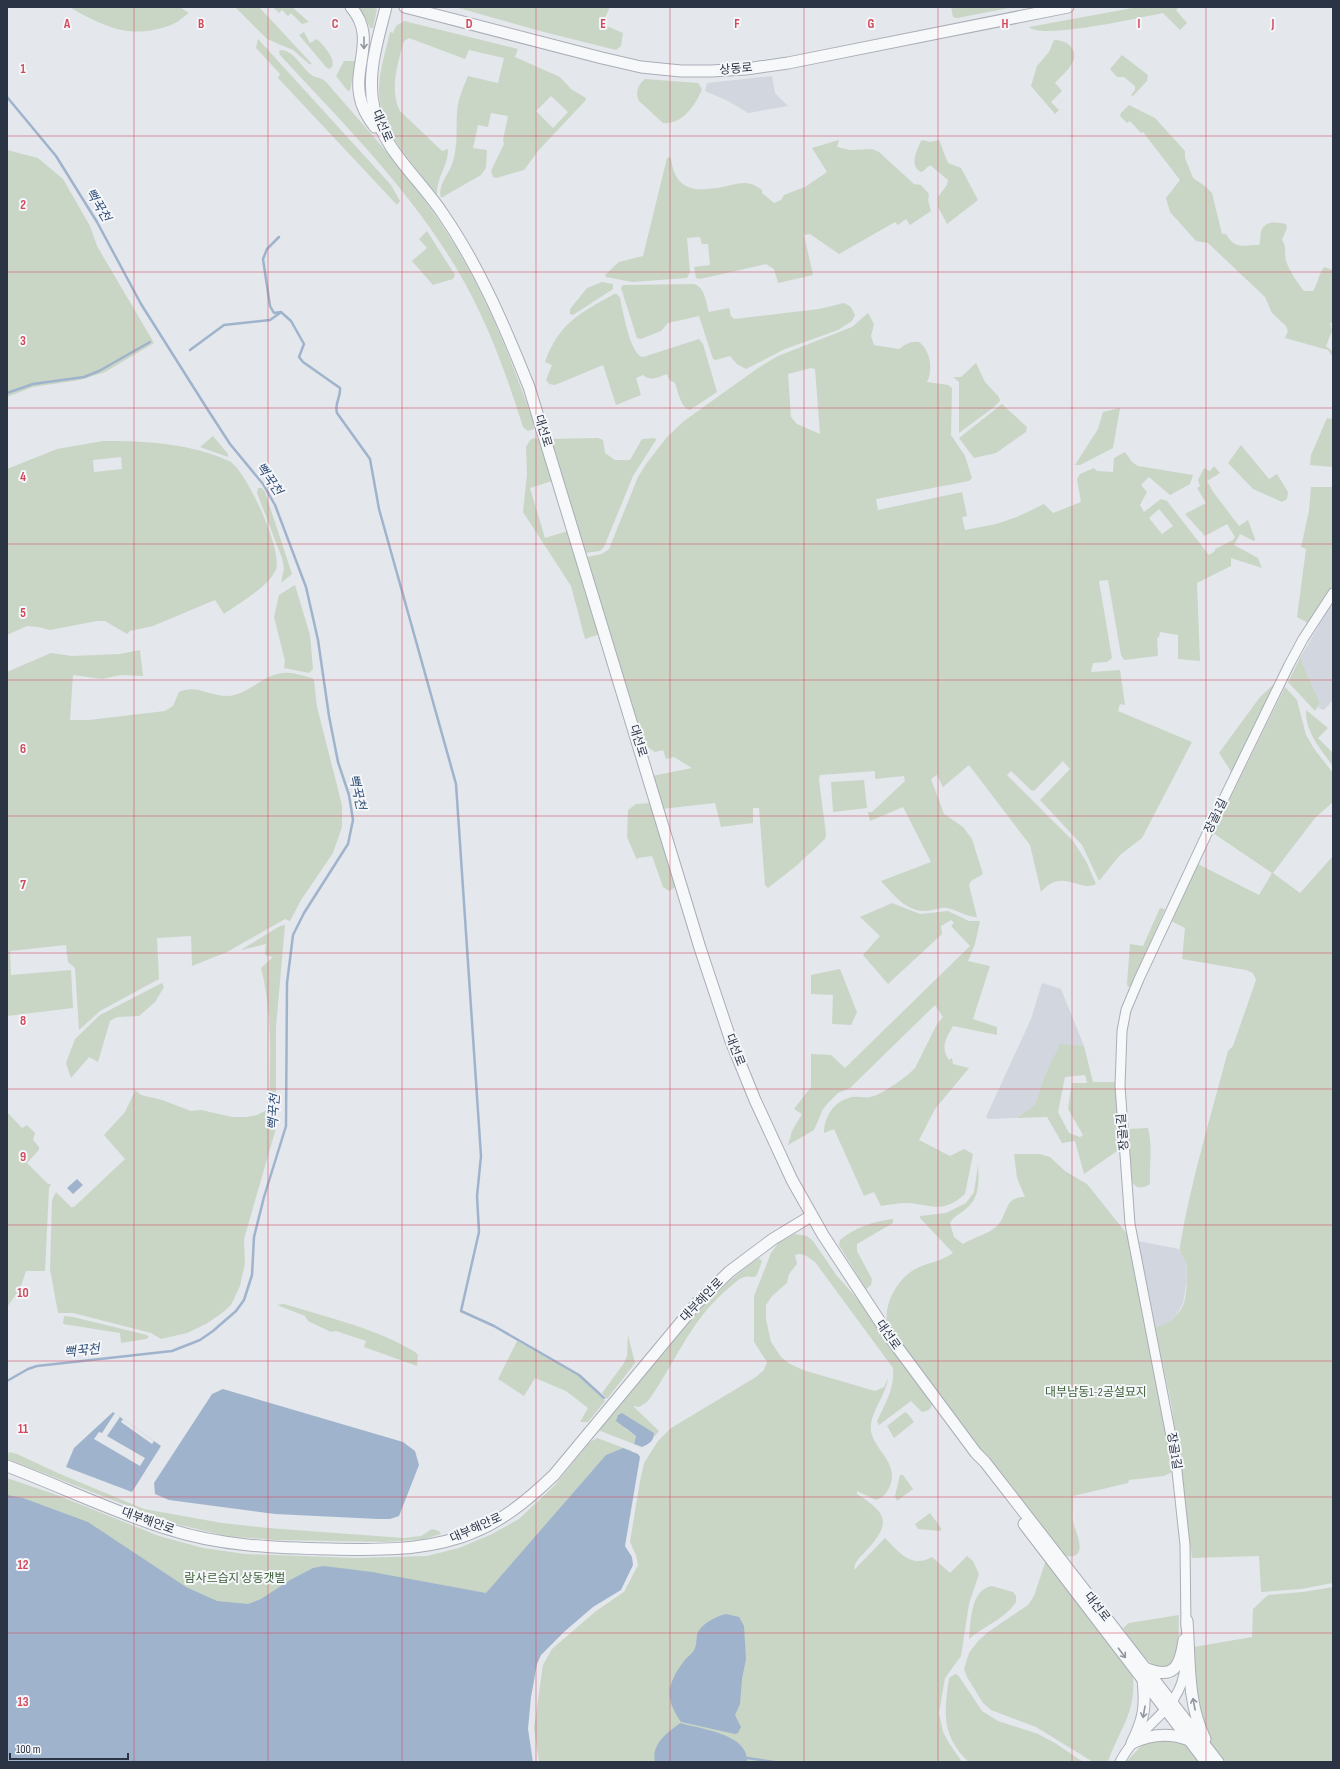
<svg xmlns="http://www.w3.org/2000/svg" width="1340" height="1769" font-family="'Sofia Sans Condensed','Noto Sans KR',sans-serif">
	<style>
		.built { fill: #d2d6de }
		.green { fill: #c9d6c5; fill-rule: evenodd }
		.water { fill: #9fb4cc }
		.pier { fill: #e4e7ec }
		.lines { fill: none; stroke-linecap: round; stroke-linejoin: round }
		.stream { stroke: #9fb4cc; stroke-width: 2.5 }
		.minor-casing { stroke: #a9aeb7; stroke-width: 11 }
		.tertiary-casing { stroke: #a9aeb7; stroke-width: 13 }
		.minor { stroke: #f7f8fa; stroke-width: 9 }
		.tertiary { stroke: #f7f8fa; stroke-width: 11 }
		.oneway { stroke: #9196a0 }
		.grid { fill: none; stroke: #d1495b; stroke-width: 1; stroke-opacity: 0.55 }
		.labels { text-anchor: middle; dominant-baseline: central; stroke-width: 4; stroke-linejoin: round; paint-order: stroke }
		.street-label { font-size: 12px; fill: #2b3445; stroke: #f4f6f9 }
		.park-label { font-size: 12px; fill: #3f6138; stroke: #f4f6f9 }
		.water-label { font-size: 13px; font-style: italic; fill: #34527a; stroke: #f4f6f9 }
		.grid-label { font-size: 13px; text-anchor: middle; font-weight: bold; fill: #d1495b; stroke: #f4f6f9; stroke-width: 4; stroke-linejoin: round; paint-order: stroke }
	</style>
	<rect width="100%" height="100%" fill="#e4e7ec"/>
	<path class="built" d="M772,76L775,93L788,106L748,113L728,101L705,91L707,83Z
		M1331,605L1333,606V700L1324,710L1318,708L1320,703L1302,663L1301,656Z
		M1042,983L1061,989L1084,1046L1060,1045L1045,1075L1035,1105L1016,1118L988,1119L986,1117L1031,1019Z
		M1138,1241L1179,1249L1186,1263L1187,1280L1183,1303L1176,1316L1166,1325L1155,1327Z"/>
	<path class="green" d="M69,7H180L189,13C183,17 177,23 171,25C130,40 105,27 69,7Z
		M235,7H259L312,64H309L293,50L267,39Z
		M273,7H292L309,22L302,24L291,13L288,16L282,10L279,13Z
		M357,7H373L377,9L373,28H370L364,15Z
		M455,7H610L602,24L623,33L621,46L616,50L544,32Z
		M951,7H1014L957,18L953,17Z
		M1138,7H1179L1176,10L1187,23L1180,30L1163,13C1143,17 1041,40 1029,27Z
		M404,21L518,49L515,57L560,77L571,89L586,98L585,101L538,151L524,170L496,178L493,177L491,171L504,144L503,140L508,116L491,113L488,127L478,125L473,148L487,150L486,168L481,175L441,198C437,184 450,174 453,161C458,145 456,128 457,112C458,99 463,88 468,76L498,83L504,58L469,50L465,59L409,38L404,41C398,62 389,90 400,111L442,151L448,149C448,168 437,174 437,195C412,162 377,130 379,86C380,68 386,50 390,32L393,33L396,26ZM551,96L568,112L553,128L536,111Z
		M304,32L310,43L317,39C323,45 336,58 332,67L329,69L326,67L299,35Z
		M258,39L391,185L400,201L397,205L278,78L280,74L256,48Z
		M1054,40C1061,40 1067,42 1071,47C1082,60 1063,74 1055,83L1062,91L1051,102L1059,110L1055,114L1031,86L1037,66L1049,52Z
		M281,50C295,51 302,69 313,76C319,78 322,78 327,83C372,135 419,186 454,244C489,302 513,363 535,427L534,429L528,431L523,427C506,373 487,320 458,271C411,191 343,123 280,55L279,51Z
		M1122,55L1148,75L1147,81L1133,96L1131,95L1135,90V86L1124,77H1117L1110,69Z
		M344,61H356L350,91L347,90L336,76Z
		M645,79L698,83L702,89C696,105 682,125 663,123L639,101C635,93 638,84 645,79Z
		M1129,105L1155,118L1185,151V158L1193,178L1206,187L1212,193L1222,234H1226C1235,250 1243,245 1259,245C1261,240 1260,237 1261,232C1264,220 1277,222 1286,224L1287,228L1282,240C1287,247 1284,253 1286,261C1290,272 1297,282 1304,291H1313C1318,283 1319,273 1324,267L1333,270V323H1330L1332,331L1326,346L1332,351L1333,357L1328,350L1285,338L1288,331L1286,326L1272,313L1265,297L1208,243L1196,241L1170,212L1166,198L1180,180L1143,132L1141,133L1130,121L1127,123L1120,116L1121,113Z
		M839,140L837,147L850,150L872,149L879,152L914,184L921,185L929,194L928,200L931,211L910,225L906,219L898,225L895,222L839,254L810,234L804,235L813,275L778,283L774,269L766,264L700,279L696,278L694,267L710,265L708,244H702L700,237L687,238L690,272L687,278L632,282L606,277L605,275L619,262L643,256L667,158L669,157L671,158C675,191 694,192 723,187C732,185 742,181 751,184C755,185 759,188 762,190V193L774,203L781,200L784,195L805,187L827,172L812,148Z
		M923,140L930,142L939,140L948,163L961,168L978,200L947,224L938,207V197L947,185L948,180L930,165L922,172C908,167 917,150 921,141Z
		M7,150L38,158L63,179L90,226L97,246L154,343L105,372L80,380L33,387L7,397Z
		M427,231L455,275L453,279L433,285L412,261L427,248L419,239Z
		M602,282L613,284V289L573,315L570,314V309L587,288Z
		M694,284C705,287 706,303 709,312L729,308L731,316L734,319L819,309L844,303L851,307L855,315L852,321L838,330L785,349L746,369L737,364L730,356L716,360L713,359L699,316L668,323L661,331L641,339L637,338L621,288L623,285Z
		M614,294H617L620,298C623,311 630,355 643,357L699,339L703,344L717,392L690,410C681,408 678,392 675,383L669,380L667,374C658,377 651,382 643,375L636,378L641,395L616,405L603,365L555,385L549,384L546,380L552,365L545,362C559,323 579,314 614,294Z
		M868,313L874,324L871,336L874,345L899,349C906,344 910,341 919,342C931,351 933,370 927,382L948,385L952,388L951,435L965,456L972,478L969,481L876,499L878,510L962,492L967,516L962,517L965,530L996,524L1017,517L1044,504L1053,513L1081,502L1077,479L1080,474L1094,468L1097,471L1113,472L1114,458L1125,452L1132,462L1138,466L1193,475L1190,484L1170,495L1149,477L1141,485L1147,492L1140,505L1144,512L1161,499L1167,501L1209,555L1215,551V549L1233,540L1235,537L1227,524L1205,536L1185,514L1206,503L1197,488L1200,486L1198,480L1204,468L1210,471L1214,466L1220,473L1207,481L1214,493L1239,526L1248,520L1255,539L1254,541L1240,534L1234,545L1258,558L1262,568L1231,558V566L1197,583L1200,661L1178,659V635L1160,632L1159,637L1157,638L1158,656L1124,660L1121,655L1108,580L1099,581L1112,658L1107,662L1093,663L1091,672L1120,670L1125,705L1120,704L1118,711L1192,742L1142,838L1120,855L1099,881L1082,845L1040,800L1070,769L1063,761L1035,790L1032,791L1011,771L1007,775L1073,841L1086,861L1096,884C1079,893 1063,867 1041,892L1030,845L969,765L943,787L937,775L931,779L944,814L963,827L972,839L983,874L971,881L969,885L977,917C966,917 958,910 947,908C940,907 933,911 926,911C906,912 893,894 881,881L931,862L903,807L870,821L868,812H872L905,781L904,776L875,779V771L820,775L819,780L826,834L825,839L796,866L768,888L765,885L759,808H753V823L721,827L715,803L662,809L652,776L692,768L674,757L666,759L663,750L655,752L642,743L587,557L602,554L609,549L638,477L646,464L667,437L684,421L758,368L778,356L852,327ZM811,368L815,369L820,434L797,424L791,417L788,374ZM1159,509L1173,526L1162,534L1149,518Z
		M976,363L985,382L999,397L1000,401L994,407L959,433V382L953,377H961Z
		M1002,404L1027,427L1026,432L996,453L974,458L959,438Z
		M1120,408L1113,448L1080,465H1075L1098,429L1103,412Z
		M1327,418L1333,419V467L1310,465L1311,455Z
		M213,436L228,454V457L200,447Z
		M534,438L539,439L552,481L530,488L545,538L568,531L600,634L585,639L571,586L523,512L527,474L526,447L530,440Z
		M598,438L603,440L605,453L615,460H630L642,439L655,438L656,440L633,476L604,547L600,551L585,553L549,439Z
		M103,441C145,441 190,443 229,461C246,469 283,551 276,569C270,586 238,604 224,614L215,600L153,626L130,631L127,634L105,621H97L50,630L38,627L27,626L7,635V469L57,449ZM121,457L122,469L94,472L93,460Z
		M1241,445L1269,479L1277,474L1288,492L1287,499L1282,502L1253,489L1228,463Z
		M1311,487H1333V585L1308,623L1297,617L1306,549L1301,547L1309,511Z
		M258,488H262L265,492L292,574L281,583L284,568L282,558L257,493Z
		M295,585L310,635L313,669L309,673L284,668L285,661L274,617L279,595Z
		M140,650L143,676L121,675L102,679L73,675L70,720H89L165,711L173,706L179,692C195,684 210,696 227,696C249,695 263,674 284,673C292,672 303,676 312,678L314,680L317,707L342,805V827L333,853L301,900L290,921L285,919L227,952L192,966L191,936L157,938L159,979L100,1011L79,1030L75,968L68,962L66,945L10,951L11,975L71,970L73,1008L7,1016V672L51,653L72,656L120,654Z
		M1301,656L1302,663L1320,703L1315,711L1288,682Z
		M1276,682L1232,773L1219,753L1260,697Z
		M1285,687L1297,700L1306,735L1315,750L1333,773V802L1315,818L1273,873L1300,893L1333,856V1583L1301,1589L1261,1592L1259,1556L1192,1558L1172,1408L1155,1327C1168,1325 1179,1316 1184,1303C1187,1292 1188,1275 1186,1263C1184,1258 1179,1253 1180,1246C1191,1180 1211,1116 1228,1051L1233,1046L1256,980L1253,973L1246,970L1182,959L1185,928L1171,921L1198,864L1259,895L1272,873L1213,833Z
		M1306,710L1328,728L1318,738L1333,753V766C1321,750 1305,731 1306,710Z
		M864,780L867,808L833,812L831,782Z
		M652,803L677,886L669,891L663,887L652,856L638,858L637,860L627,837L628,810L636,804Z
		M892,903L920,914L948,911L969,921H980L975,944L968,961L990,966L973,1019L997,1027V1035L953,1026C946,1039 940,1047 949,1060L952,1058L953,1064L969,1068L935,1109L919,1140L950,1156L964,1149L973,1154L965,1194C941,1215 932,1204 906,1203C898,1203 889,1205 881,1206L874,1192L864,1196L834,1129L824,1133C824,1118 833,1102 849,1098C857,1095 865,1099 874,1096C885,1092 907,1077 915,1068L937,1024L943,1017L935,1005L850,1088L838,1093L829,1102L823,1109L814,1130L788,1145L792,1131L802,1114L794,1109L811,1087V1054L831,1055L845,1068L970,946L951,926L954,923L951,920L941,926L942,934L888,984L863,955L880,936L860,917Z
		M1160,908L1165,909L1131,986L1128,987L1127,984L1130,944L1143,946Z
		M285,925L276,1027V1128L244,1239L245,1263L240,1286L231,1305L222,1313L206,1324L187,1333L161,1339L151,1333L73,1313H58L50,1269L52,1200L56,1192L71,1207H74L125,1159L104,1135L125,1112L135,1091L134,1089L141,1095L162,1100L191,1111L201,1110L232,1117H246L257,1115L269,1109C270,1062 273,1014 261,968L273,957L265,955L266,944L241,950L280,926Z
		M840,969L857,1012L851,1025L832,1024L833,995L811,994V975Z
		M162,983L164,987L155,1002L139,1016L117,1017L110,1021L98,1062L89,1057L71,1078L66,1063L75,1039L100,1015Z
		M1060,1044L1084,1046L1093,1082H1115L1120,1149L1084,1174L1075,1141L1062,1143L1047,1117L1016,1118L1035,1105L1045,1075ZM1085,1075L1087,1083H1072L1068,1109L1083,1135L1080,1137L1069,1133L1058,1112L1065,1077Z
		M7,1112L22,1128L27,1125L35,1133L33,1140L39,1147V1150L27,1163L48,1184H51L49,1188L45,1271H26L20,1289L7,1307Z
		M1148,1128C1153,1148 1149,1163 1150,1184C1142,1189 1135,1189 1131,1180L1127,1129Z
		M1014,1154H1040L1050,1157L1065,1171L1087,1184L1127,1234L1155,1374L1172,1472L1164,1476L1129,1480L1128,1483L1073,1496C1074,1505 1072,1512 1073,1521C1076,1535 1091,1560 1063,1556L943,1404L887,1323C884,1302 899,1276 919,1267C932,1262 941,1261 953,1253L920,1218V1216L946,1213L966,1203L974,1192L978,1165C979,1181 980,1198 966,1209C960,1214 954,1216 950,1223L954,1237L963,1244C974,1237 987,1235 997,1226C1009,1214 1003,1197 1025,1197L1017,1178Z
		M893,1219V1223L857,1244V1251L872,1279L871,1285L866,1289L839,1245L840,1240C854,1228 874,1221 893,1219Z
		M795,1234L807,1236L813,1241L837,1276L862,1304L886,1340L933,1403C931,1409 928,1411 922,1412L911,1401L879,1425L877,1421C885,1404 895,1388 893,1368L815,1262C808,1257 803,1252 795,1255L797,1264L789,1274L787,1283L772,1296L766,1305V1319L771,1342L781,1357L790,1364L803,1370L875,1391L884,1387L888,1378C886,1394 873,1409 871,1424C868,1448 900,1459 890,1486C887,1493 883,1498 876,1500L857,1491V1494C889,1514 891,1524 865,1552C859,1558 855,1561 854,1570L885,1538C899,1552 911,1569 932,1557L950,1573L967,1556L973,1561L979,1574L969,1604L961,1656L945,1678L939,1713L943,1732L949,1743L962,1762H539L534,1728L543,1665L552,1649L596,1611L624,1592L638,1565L636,1555L630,1542L640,1481L644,1463L658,1441L671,1428L756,1377L764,1370L767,1362L754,1342V1296L771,1253L780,1241Z
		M759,1258L762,1261L757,1275L754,1277C751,1277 747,1276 745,1277C739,1278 734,1284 730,1287C693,1317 678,1356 653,1394L647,1402L639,1407L633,1406L659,1431L654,1437V1433L624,1428L636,1436L634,1444L598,1430C648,1370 694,1304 759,1258Z
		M284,1304C329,1318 375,1328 415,1352L418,1355L417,1366L364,1347L366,1341L336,1331L331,1332L308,1321L305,1316L277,1305Z
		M64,1316L73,1317L147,1335L149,1337L146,1339L121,1343L120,1333L63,1324Z
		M628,1335L635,1363L607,1399L602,1393L624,1363L627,1356Z
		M517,1341L579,1376L602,1398L605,1401L588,1422H580L588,1408L566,1391L535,1378L524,1396L498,1379Z
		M905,1412L908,1414L914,1422L894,1438L887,1426Z
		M597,1438L632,1451L501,1598L7,1671V1478L57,1495L159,1536L203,1548L245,1554L356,1558L427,1556L459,1548L492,1534L519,1519L555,1485L590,1442Z
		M9,1452L17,1454L60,1474L144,1509L222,1523L268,1528L404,1538L421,1536L432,1529L439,1531L441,1534L424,1539L387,1542L275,1540L226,1536L172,1523L7,1459Z
		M900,1475H903L913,1489L897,1501L895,1496Z
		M930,1513L941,1528V1531L918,1529L915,1524Z
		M1046,1560L1133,1677C1136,1714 1119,1729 1108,1762H1093L1036,1727L991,1710L983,1703L967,1677L964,1669L969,1653L978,1641L988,1632L1028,1605L1034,1596Z
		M992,1586L1013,1592L1016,1596V1602C1005,1619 984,1626 969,1639C971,1621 970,1590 992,1586Z
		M1333,1587V1762H1223C1196,1727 1195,1689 1194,1647L1252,1637L1253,1609L1268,1595L1303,1592Z
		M1179,1615L1178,1654C1176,1659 1174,1661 1171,1664C1154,1679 1131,1640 1123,1628L1129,1623Z
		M955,1674L958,1675L982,1711L998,1721L1038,1734L1055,1743L1083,1762H969C941,1736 944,1712 949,1678Z
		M1163,1736L1187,1744L1201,1762H1126L1144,1743Z"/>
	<path class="water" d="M77,1179L83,1185L73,1194L67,1188Z
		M223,1389L403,1442L415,1451L419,1465L399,1516L390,1519H378L275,1514L169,1500L155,1494L154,1483L212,1394Z
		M113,1412L161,1446L132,1492L66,1467L74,1448Z
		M622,1413L654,1433C654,1441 649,1444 642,1447L634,1444L636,1436L616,1421L618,1415Z
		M623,1448L638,1454L640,1457L625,1546L632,1557L633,1565L621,1590L593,1607L565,1631L541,1655L537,1664L531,1697L528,1729L533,1762H7V1495L23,1498L88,1522L186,1587L217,1601L248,1604L261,1599L290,1580L313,1568L324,1566L372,1572L486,1593L606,1455Z
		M726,1614L739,1617L744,1626L746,1659L742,1679L740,1704L735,1715L741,1727L738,1733L735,1734L681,1722C664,1698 667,1684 684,1661C687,1657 692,1654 694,1650C697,1645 696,1640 697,1635C700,1624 717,1616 726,1614Z
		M680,1723C701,1729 749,1734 747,1762H655C651,1744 667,1733 680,1723Z"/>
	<path class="pier" d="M115,1413L120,1417L107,1436L145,1458L140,1466L94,1439L99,1432L102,1433Z
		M123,1419L154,1441L152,1444L121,1422Z"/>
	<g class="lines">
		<path class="stream" d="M7,97L56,156L97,222L141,304L206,407L230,444L263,484L275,505L306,587L318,640L329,716L338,762L349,795L353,820L348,844L304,913L293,935L287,983L286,1126L264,1197L254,1237L252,1275L244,1300L236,1311L213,1331L200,1340L172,1351L37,1366L28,1369L7,1381
			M279,237L267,249L263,259L270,306L274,313L281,312L291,321L304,344L299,357L303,362L340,388C341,397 334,404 337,413L370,459L379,509L456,784L481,1156L477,1196L479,1232L461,1311L494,1326L579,1375L604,1398
			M190,350L224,325L270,320L280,313
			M7,393L33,384L84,377L99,371L150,342
			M747,1758L774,1762"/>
		<defs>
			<path id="minor" d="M1186,1627L1185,1545L1176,1462L1130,1224L1120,1086L1122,1031L1126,1010L1139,979L1211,825L1289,665L1303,639L1333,593
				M1120,1762C1139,1724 1184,1710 1185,1664"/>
			<path id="tertiary" d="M351,7C377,37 353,65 360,97C362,108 368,118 375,127
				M386,7C378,39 366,75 374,108C383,150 420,179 443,214C480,268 505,327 529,387L700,948L731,1041L755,1100L792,1180L823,1235L892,1340L976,1453L985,1462L1218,1762
				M405,7L602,58L641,67L681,71H711L746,69L788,63L1068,7
				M7,1466C60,1486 111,1511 165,1528C219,1546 274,1548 330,1549C375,1550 418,1551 461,1537C498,1525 527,1501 554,1475L697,1303L729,1272L773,1239L811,1216
				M1024,1524L1206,1762
				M1187,1621C1190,1660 1187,1703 1205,1739
				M1145,1668C1173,1680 1180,1668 1184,1640
				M1132,1743C1144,1719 1146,1706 1143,1680
				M1132,1743C1151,1734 1169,1732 1189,1740"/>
		</defs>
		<use href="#minor" class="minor-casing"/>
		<use href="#tertiary" class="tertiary-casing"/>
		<use href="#minor" class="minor"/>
		<use href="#tertiary" class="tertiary"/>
	</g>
	<defs><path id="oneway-shaft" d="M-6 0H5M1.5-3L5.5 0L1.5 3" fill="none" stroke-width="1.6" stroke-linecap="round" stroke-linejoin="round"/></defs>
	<g class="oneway">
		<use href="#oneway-shaft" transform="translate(364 43) rotate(90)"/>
		<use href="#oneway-shaft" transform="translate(1122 1653) rotate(53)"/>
		<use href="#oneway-shaft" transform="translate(1194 1704) rotate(-101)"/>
		<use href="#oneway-shaft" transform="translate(1144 1712) rotate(100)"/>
	</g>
	<path class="grid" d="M134,7V1762M268,7V1762M402,7V1762M536,7V1762M670,7V1762M804,7V1762M938,7V1762M1072,7V1762M1206,7V1762M7,136H1333M7,272H1333M7,408H1333M7,544H1333M7,680H1333M7,816H1333M7,953H1333M7,1089H1333M7,1225H1333M7,1361H1333M7,1497H1333M7,1633H1333"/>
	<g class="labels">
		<g class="street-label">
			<text transform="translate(736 69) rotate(-5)">상동로</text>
			<text transform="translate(382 126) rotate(67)">대선로</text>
			<text transform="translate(543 431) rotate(73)">대선로</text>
			<text transform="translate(638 741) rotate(73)">대선로</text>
			<text transform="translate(1216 816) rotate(-64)">장골1길</text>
			<text transform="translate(735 1050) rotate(69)">대선로</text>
			<text transform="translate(1123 1132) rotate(-95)">장골1길</text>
			<text transform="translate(702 1300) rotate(-46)">대부해안로</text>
			<text transform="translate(888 1335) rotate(55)">대선로</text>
			<text transform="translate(1174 1451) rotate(81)">장골1길</text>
			<text transform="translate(148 1521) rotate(20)">대부해안로</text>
			<text transform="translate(476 1528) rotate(-24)">대부해안로</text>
			<text transform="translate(1097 1607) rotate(52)">대선로</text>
		</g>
		<g class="park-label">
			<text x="1096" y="1392">대부남동1-2공설묘지</text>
			<text x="235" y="1578">람사르습지 상동갯벌</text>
		</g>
		<g class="water-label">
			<text transform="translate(98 205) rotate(59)">뻑꾹천</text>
			<text transform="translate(269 479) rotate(55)">뻑꾹천</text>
			<text transform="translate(357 792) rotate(77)">뻑꾹천</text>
			<text transform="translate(274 1112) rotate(-86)">뻑꾹천</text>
			<text transform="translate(82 1351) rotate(-6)">뻑꾹천</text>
		</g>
	</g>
	<g class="grid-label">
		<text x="67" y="28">A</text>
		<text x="201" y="28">B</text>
		<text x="335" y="28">C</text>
		<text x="469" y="28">D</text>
		<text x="603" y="28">E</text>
		<text x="737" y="28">F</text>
		<text x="871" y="28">G</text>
		<text x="1005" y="28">H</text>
		<text x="1139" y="28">I</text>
		<text x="1273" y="28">J</text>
		<text x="23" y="73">1</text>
		<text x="23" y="209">2</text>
		<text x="23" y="345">3</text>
		<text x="23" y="481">4</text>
		<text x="23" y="617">5</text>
		<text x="23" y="753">6</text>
		<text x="23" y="889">7</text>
		<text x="23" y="1025">8</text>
		<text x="23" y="1161">9</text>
		<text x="23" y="1297">10</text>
		<text x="23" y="1433">11</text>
		<text x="23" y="1569">12</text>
		<text x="23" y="1706">13</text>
	</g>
	<rect width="1340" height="1769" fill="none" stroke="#2b3445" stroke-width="16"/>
	<path d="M10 1753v6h118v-6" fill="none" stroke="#2b3445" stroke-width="2"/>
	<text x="16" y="1753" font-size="12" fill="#2b3445" stroke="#f4f6f9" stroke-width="3" paint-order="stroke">100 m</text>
</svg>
